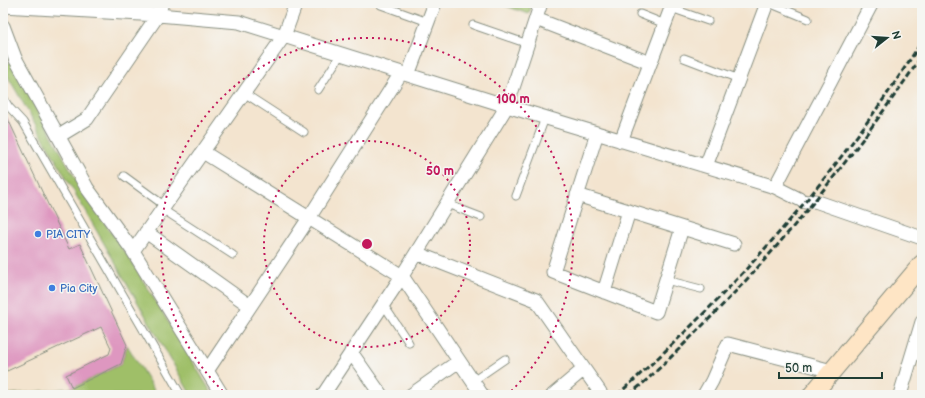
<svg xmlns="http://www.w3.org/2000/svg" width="925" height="398" font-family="'Balsamiq Sans',sans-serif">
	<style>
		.green { fill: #9fbf67; stroke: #5f7e4e }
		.building { fill: #de97c0 }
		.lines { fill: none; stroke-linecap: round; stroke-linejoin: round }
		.service-casing { stroke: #899082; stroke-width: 9 }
		.minor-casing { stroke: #899082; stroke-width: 15 }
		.secondary-casing { stroke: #899082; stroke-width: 20 }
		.service { stroke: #fff; stroke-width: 7 }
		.minor { stroke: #fff; stroke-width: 13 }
		.secondary { stroke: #fee5c5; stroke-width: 18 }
		.rail { stroke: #1f3d34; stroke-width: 3; stroke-dasharray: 6 3; stroke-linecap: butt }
		.ring { fill: none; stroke: #c2185b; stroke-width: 2; stroke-dasharray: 2 4 }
		.shop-dot { fill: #3f7fe0; stroke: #f6f6f2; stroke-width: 1.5 }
		.labels { text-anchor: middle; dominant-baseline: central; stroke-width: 3; stroke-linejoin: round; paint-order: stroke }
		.shop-label { font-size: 11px; fill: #366cbe; stroke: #f6f6f2; text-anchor: start }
		.centre { fill: #c2185b; stroke: #f6f6f2; stroke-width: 2 }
		.ring-label { font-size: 12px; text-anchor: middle; font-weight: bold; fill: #c2185b; stroke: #f6f6f2; stroke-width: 3; stroke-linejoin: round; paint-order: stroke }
	</style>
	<rect width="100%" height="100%" fill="#f6f6f2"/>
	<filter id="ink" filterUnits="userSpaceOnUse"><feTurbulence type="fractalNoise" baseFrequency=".025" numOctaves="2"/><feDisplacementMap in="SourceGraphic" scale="8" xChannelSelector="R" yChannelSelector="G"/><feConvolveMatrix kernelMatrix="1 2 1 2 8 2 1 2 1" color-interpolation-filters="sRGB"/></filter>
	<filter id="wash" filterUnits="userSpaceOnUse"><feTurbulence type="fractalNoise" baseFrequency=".012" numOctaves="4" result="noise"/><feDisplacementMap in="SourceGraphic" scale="16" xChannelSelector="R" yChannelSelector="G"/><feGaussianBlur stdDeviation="0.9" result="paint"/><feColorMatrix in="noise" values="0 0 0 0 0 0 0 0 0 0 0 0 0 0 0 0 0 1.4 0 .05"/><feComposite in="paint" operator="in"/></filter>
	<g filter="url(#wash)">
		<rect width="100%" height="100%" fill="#f3e4cf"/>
		<path class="green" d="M497,3H532L529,14Z
			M11,62L83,192L128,256L213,395H191L3,68V66Z
			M127,345L157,395H95L71,393L3,395L72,388L121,364Z"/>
		<g id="blocks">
			<path class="building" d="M7,117L69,249L80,244L127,345L121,364L72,388L66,375L109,354L111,348L101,327L7,371L3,363V119Z"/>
		</g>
	</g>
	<g filter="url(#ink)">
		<use href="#blocks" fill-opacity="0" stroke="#899082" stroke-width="1"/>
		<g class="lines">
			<defs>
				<path id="service" d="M769,3L808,19
					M381,5L428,22
					M671,8L708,21
					M640,14L665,24
					M473,25L528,44
					M684,58L739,79
					M318,90L341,54
					M244,93L304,132
					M3,97L9,107L23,122L181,395
					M124,176L165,206
					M516,196L545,118
					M447,204L481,217
					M162,209L233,255
					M666,280L701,289
					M383,304L409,343
					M473,381L505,359"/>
				<path id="minor" d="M3,6L158,15L239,22L507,106L775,187L805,202L815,201L922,238
					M536,19L650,63
					M3,26L15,58L87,188L133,251L222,395
					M408,75L435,3
					M597,133L553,272L656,312L682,228
					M59,136L87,119L158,15L162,3
					M621,141L673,3
					M203,152L402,276L482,395
					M706,166L767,3
					M775,187L872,3
					M577,195L734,244
					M146,232L250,306
					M133,251L284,36L296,3
					M416,253L536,300L600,392
					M604,292L629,211
					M351,352L381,395
					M207,371L309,218L401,73
					M323,395L402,276L507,106L541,3
					M411,395L459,361
					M553,395L584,369
					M704,395L712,381L728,344L832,371
					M900,395L922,322"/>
				<path id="secondary" d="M812,395L922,264"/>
			</defs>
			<use href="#service" class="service-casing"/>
			<use href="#minor" class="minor-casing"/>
			<use href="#secondary" class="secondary-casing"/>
			<use href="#service" class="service"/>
			<use href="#minor" class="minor"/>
			<use href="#secondary" class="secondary"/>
			<path class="rail" d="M617,395C734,292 839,173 922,41
				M629,395C656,373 680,348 704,324C786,242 857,151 922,56"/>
		</g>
	</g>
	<g class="ring">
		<circle cx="367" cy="244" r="103"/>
		<path d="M227 395A206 206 0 1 1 507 395"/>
	</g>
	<g class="shop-dot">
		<circle cx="38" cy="234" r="4"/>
		<circle cx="52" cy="288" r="4"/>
	</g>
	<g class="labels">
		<g class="shop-label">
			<text x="46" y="234">PIA CITY</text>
			<text x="60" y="288">Pia City</text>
		</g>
	</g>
	<circle cx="367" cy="244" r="6" class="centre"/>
	<g class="ring-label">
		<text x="513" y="103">100 m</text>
		<text x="440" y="175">50 m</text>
	</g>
	<rect width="925" height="398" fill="none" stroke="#f6f6f2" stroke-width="16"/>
	<g transform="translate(887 38) rotate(73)" stroke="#f6f6f2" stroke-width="3" paint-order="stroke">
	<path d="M0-3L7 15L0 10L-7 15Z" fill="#1f3d34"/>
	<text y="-6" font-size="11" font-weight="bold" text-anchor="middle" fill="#1f3d34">N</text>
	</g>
	<path d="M779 372v6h103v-6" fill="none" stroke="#1f3d34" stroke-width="2"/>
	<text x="785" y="372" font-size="12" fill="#1f3d34" stroke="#f6f6f2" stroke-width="3" paint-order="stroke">50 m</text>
</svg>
